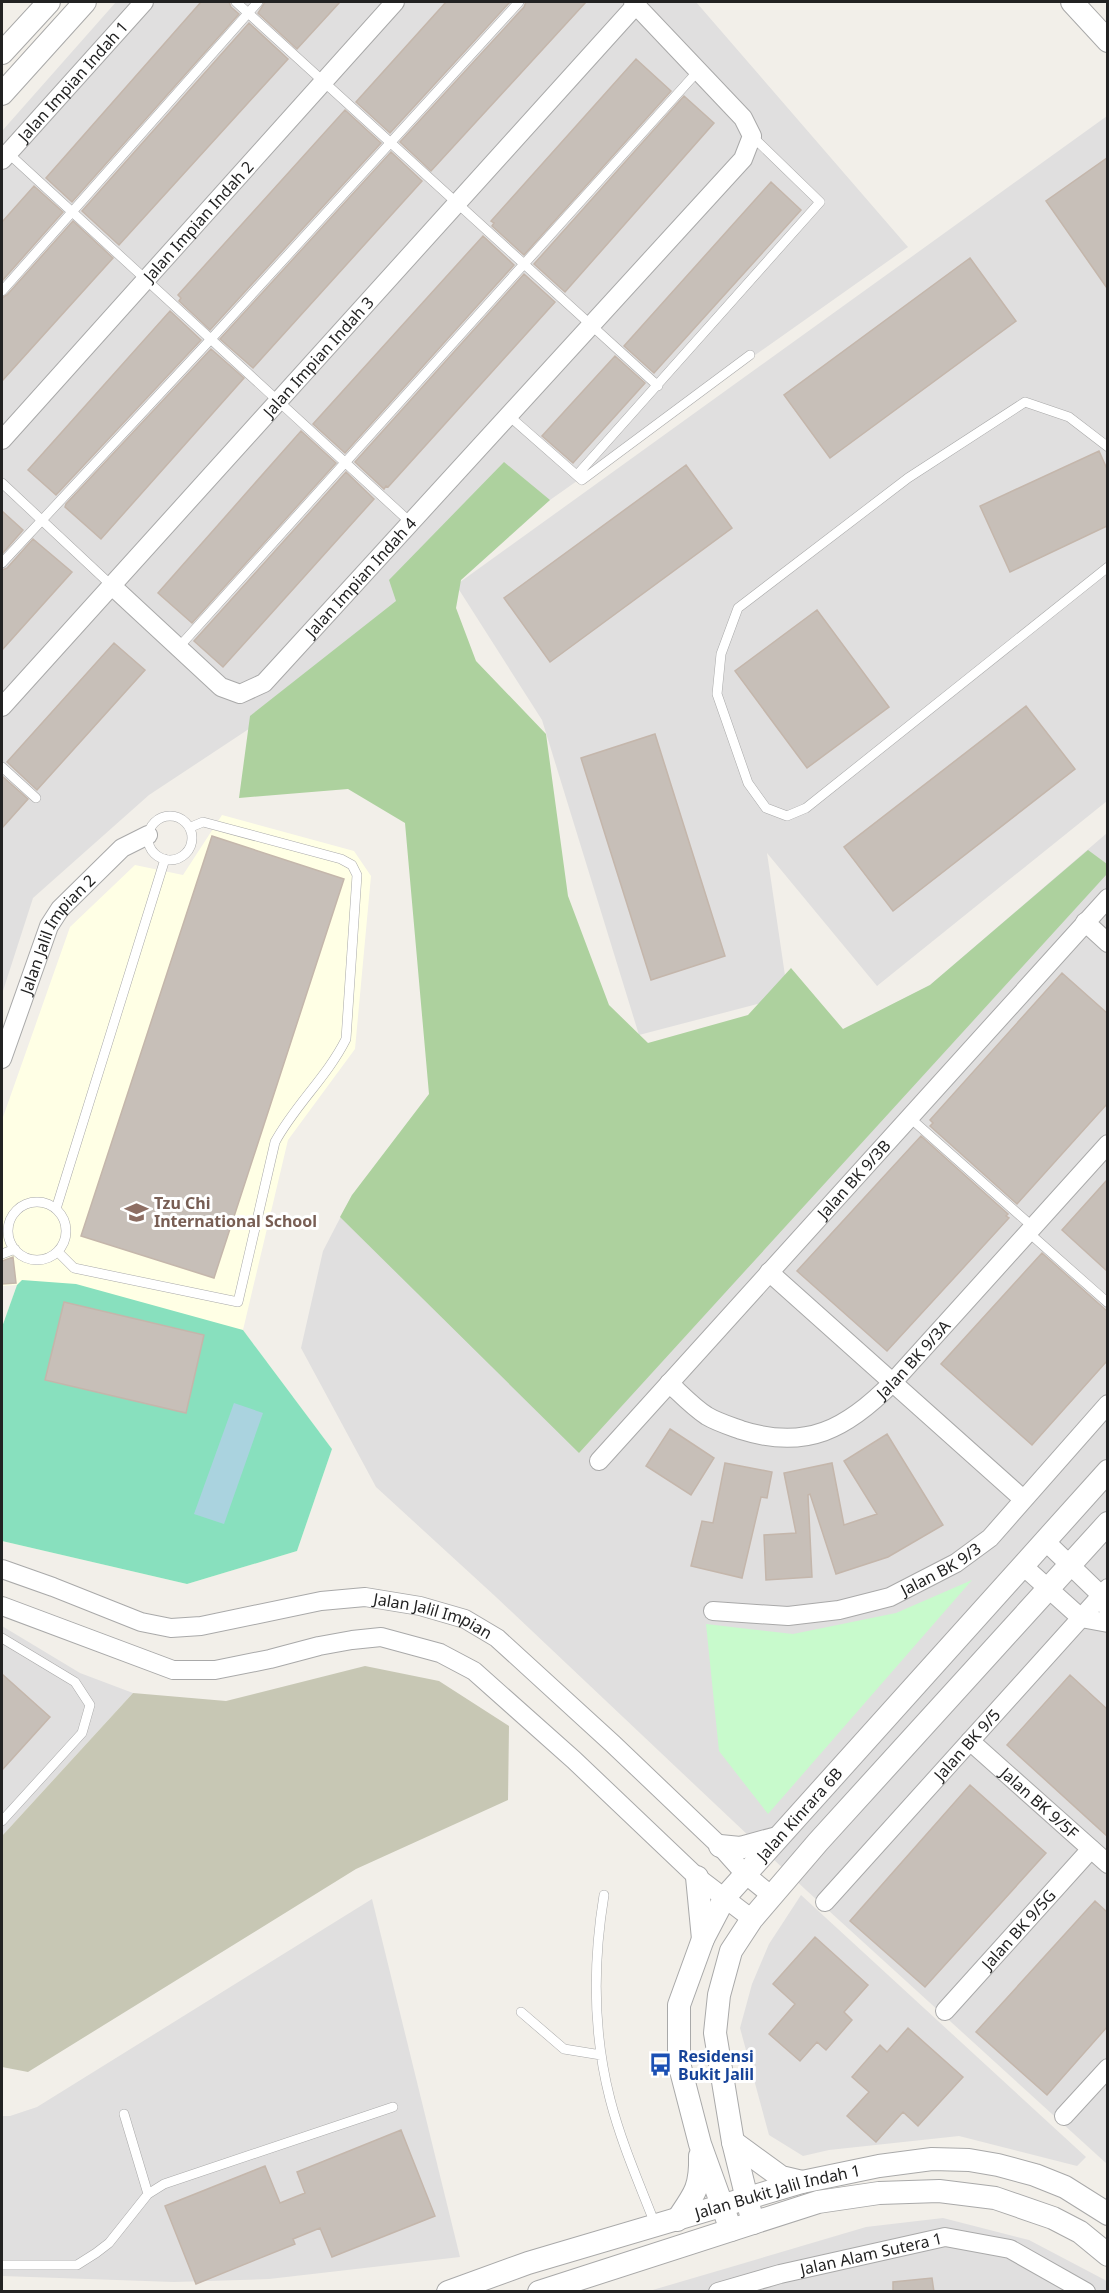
<svg xmlns="http://www.w3.org/2000/svg" width="1109" height="2293" font-family="'Noto Sans',sans-serif">
	<style>
		.residential { fill: #e0dfdf }
		.education { fill: #ffffe5 }
		.construction { fill: #c7c7b4 }
		.forest { fill: #add19e }
		.park { fill: #c8facc }
		.pitch { fill: #88e0be }
		.water { fill: #aad3df }
		.building { fill: #c7bfb8; stroke: #c4b6ab; stroke-width: 1.5 }
		.lines { fill: none; stroke-linecap: round; stroke-linejoin: round }
		.service-casing { stroke: #a9a9a9; stroke-width: 10 }
		.minor-casing { stroke: #a9a9a9; stroke-width: 20 }
		.tertiary-casing { stroke: #a9a9a9; stroke-width: 24 }
		.service { stroke: #fff; stroke-width: 9 }
		.minor { stroke: #fff; stroke-width: 18 }
		.tertiary { stroke: #fff; stroke-width: 22 }
		.labels { text-anchor: middle; dominant-baseline: central; stroke-width: 6; stroke-linejoin: round; paint-order: stroke }
		.street-label { font-size: 16px; fill: #222; stroke: #fff }
		.education-label { font-size: 16px; font-weight: bold; fill: #785e54; stroke: #fff; text-anchor: start }
		.transit-label { font-size: 16px; font-weight: bold; fill: #164399; stroke: #fff; text-anchor: start }
	</style>
	<rect width="100%" height="100%" fill="#f2efe9"/>
	<path class="residential" d="M116,2H696L908,247L550,500L264,719L149,795L33,898L2,994V131Z
		M1107,116V801L877,986L767,853L788,996L639,1035L542,720L456,585Z
		M1107,833V2164L806,1890L496,1597L376,1487L301,1348L323,1251L352,1195L780,1062L930,985Z
		M2,1626L80,1673L133,1693L2,1836Z
		M801,1895L1086,2157L1077,2166L959,2136L829,2150L803,2156L769,2135L740,2028L752,1984L769,1944Z
		M372,1899L460,2257L269,2279L174,2282L2,2276V2116H10L37,2107Z
		M943,2218L1029,2240L1105,2280L1108,2282L1107,2292H646L866,2227Z"/>
	<path class="education" d="M222,815L354,851L371,876L355,1049L288,1140L243,1330L332,1449L297,1551L187,1584L2,1541V1327L17,1285L2,1286V1120L70,927L135,865L183,875Z"/>
	<path class="construction" d="M365,1666L439,1681L509,1726L508,1800L356,1869L28,2072L2,2067V1836L133,1693L226,1701Z"/>
	<path class="forest" d="M504,462L550,500L461,580L456,608L476,661L546,734L568,896L609,1005L648,1043L748,1015L791,968L843,1029L930,985L1088,850L1107,864V874L579,1453L340,1217L352,1195L429,1094L405,823L348,789L239,798L250,716L396,601L389,580Z"/>
	<path class="park" d="M972,1580L768,1814L719,1751L706,1624L793,1634L896,1613Z"/>
	<path class="pitch" d="M22,1280L76,1284L243,1330L332,1449L297,1551L187,1584L2,1541V1327L17,1285Z"/>
	<path class="water" d="M234,1403L263,1413L224,1524L194,1514Z"/>
	<path class="building" d="M201,2H229L231,7L239,14L72,202L46,178Z
		M265,2H340L297,49L258,13Z
		M446,2H510L390,133L356,102Z
		M526,2H586L431,171L400,142L524,7Z
		M249,23L288,59L119,245L82,211Z
		M636,59L671,91L524,255L492,226L494,223L491,221Z
		M684,96L714,123L565,292L534,264Z
		M345,110L381,143L210,330L179,301L181,298L178,295Z
		M391,152L422,181L253,368L220,339Z
		M1107,158V288L1046,201Z
		M771,182L801,210L654,373L624,346Z
		M34,186L63,212L2,281V222Z
		M73,221L113,258L2,381V298L7,295Z
		M483,236L514,265L345,453L313,424Z
		M970,258L1016,321L830,458L784,395Z
		M524,274L555,302L388,487L386,486L384,489L355,462Z
		M170,311L201,340L56,495L28,470Z
		M211,349L244,378L101,539L65,507L66,504Z
		M615,356L645,383L573,463L542,436Z
		M301,431L336,463L192,623L158,593Z
		M1099,451L1107,469V526L1010,572L980,506Z
		M686,465L732,528L550,662L504,598Z
		M346,472L374,499L223,667L194,641Z
		M2,511L23,530L2,554Z
		M33,539L72,572L2,650V570L7,568Z
		M817,610L889,707L807,768L735,671Z
		M114,643L145,670L37,790L7,762Z
		M1026,706L1075,769L893,911L844,847Z
		M655,734L725,956L651,980L581,758Z
		M2,776L28,799L2,828Z
		M212,836L344,879L214,1278L81,1236Z
		M1062,973L1107,1013V1104L1017,1204L930,1126L933,1123L930,1120Z
		M921,1136L1008,1214L1006,1216L1009,1218L887,1351L797,1271Z
		M1107,1180V1271L1062,1230Z
		M1042,1253L1107,1311V1361L1032,1445L941,1364Z
		M13,1257L16,1283L2,1284V1261Z
		M64,1302L204,1335L186,1413L45,1380Z
		M670,1429L714,1458L691,1495L646,1466Z
		M887,1434L943,1525L888,1557L836,1574L810,1494L808,1495L812,1577L766,1580L764,1535L796,1533L784,1473L832,1463L844,1525L877,1514L844,1461Z
		M725,1463L772,1472L767,1498L761,1497L742,1578L691,1566L702,1521L713,1523Z
		M2,1674L50,1717L2,1770Z
		M1070,1675L1107,1709V1836L1007,1745Z
		M970,1785L1046,1853L925,1987L850,1921Z
		M1095,1901L1107,1912V2027L1047,2095L976,2032Z
		M815,1937L868,1985L844,2012L852,2020L826,2050L817,2042L800,2061L769,2034L795,2004L773,1984Z
		M908,2028L963,2077L918,2126L903,2112L876,2142L847,2116L869,2092L852,2077L880,2045L887,2052Z
		M401,2130L435,2216L332,2257L320,2228L293,2239L295,2244L196,2284L165,2206L265,2166L280,2203L305,2193L297,2172Z
		M932,2278L934,2292H893V2282Z"/>
	<g class="lines">
		<defs>
			<path id="service" d="M236,2L658,386
				M8,153L410,522
				M2,291L258,2
				M509,416L582,480L750,355
				M1108,447L1069,417L1025,402L908,478L738,608L721,654L717,694L748,783L766,808L787,816L806,808L1108,567
				M577,475L820,202L752,136
				M2,483L111,585
				M2,563L211,339L519,2
				M178,648L698,71
				M2,767L36,798
				M148 838a22 22 0 1 1 44 0a22 22 0 1 1-44 0Z
				M909,1117L1033,1227
				M8 1231a29 29 0 1 1 58 0a29 29 0 1 1-58 0Z
				M56,1209L165,859
				M1028,1232L1108,1303
				M58,1252L74,1268L238,1302L275,1142C295,1105 327,1077 346,1039L357,875L352,865L341,859L203,822L191,827
				M2,1254L15,1249
				M2,1638L75,1682L90,1705L82,1733L2,1821
				M604,1895C593,1962 593,2033 610,2099C621,2142 639,2183 655,2224
				M521,2012L564,2049L601,2055
				M124,2114L148,2194
				M2,2265H77L96,2253L109,2243L148,2194L164,2184L393,2107"/>
			<g id="minor">
				<path id="s1" d="M2,160L144,2"/>
				<path id="s2" d="M2,440L395,2"/>
				<path id="s3" d="M111,585L221,687L240,694L264,683L743,159L752,136L743,118L633,2"/>
				<path id="s4" d="M2,707L636,5"/>
				<path d="M1085,922L1108,943"/>
				<path id="s5" d="M2,1059L49,926L60,909L122,848L148,835"/>
				<path d="M769,1272L1023,1499"/>
				<path id="s6" d="M669,1383C681,1394 693,1407 707,1416C717,1422 730,1426 741,1430C806,1451 847,1429 893,1382L1108,1144"/>
				<path id="s7" d="M599,1461L1108,898"/>
				<path d="M1044,1540L1101,1595L1108,1609"/>
				<path d="M1022,1565L1081,1618L1108,1623"/>
				<path id="s8" d="M2,1569L53,1587L141,1622L171,1628L201,1626L321,1601L365,1597L420,1606L465,1619L497,1638L613,1744L720,1846L745,1874L772,1896"/>
				<path d="M2,1606L173,1670H215L270,1659L319,1646L352,1640L381,1637L440,1653L474,1671L574,1760L697,1877L752,1919"/>
				<path id="s9" d="M713,1611L788,1616L839,1610L890,1597L956,1563L990,1538L1108,1404"/>
				<path id="s10" d="M970,1741L1108,1864"/>
				<path id="s11" d="M825,1902L1108,1588"/>
				<path id="s12" d="M945,2011L1091,1849"/>
				<path d="M1064,2116L1108,2068"/>
				<path id="s13" d="M718,2292L780,2274L945,2237L1010,2249L1086,2292"/>
			</g>
			<g id="tertiary">
				<path d="M1072,2L1108,41"/>
				<path d="M2,53L49,2"/>
				<path d="M2,94L85,2"/>
				<path d="M720,1846L740,1848L777,1838"/>
				<path d="M697,1877L703,1939"/>
				<path d="M733,2142L781,2177L802,2182"/>
				<path d="M677,2220C694,2195 701,2188 700,2156"/>
				<path d="M753,2223L733,2142L715,2033L719,1995L731,1951L752,1919L818,1842L1108,1523"/>
				<path id="s14" d="M731,2230L700,2144L679,2063V2005L703,1939L725,1897L1108,1471"/>
				<path id="s15" d="M448,2292L528,2263L802,2182L879,2166L932,2159L969,2160L998,2165L1035,2175L1065,2187L1108,2214"/>
				<path d="M539,2292L818,2202L879,2193L939,2191L995,2198L1053,2218L1080,2232L1108,2255"/>
			</g>
		</defs>
		<use href="#service" class="service-casing"/>
		<use href="#minor" class="minor-casing"/>
		<use href="#tertiary" class="tertiary-casing"/>
		<use href="#service" class="service"/>
		<use href="#minor" class="minor"/>
		<use href="#tertiary" class="tertiary"/>
	</g>
	<defs>
		<symbol id="school-bare" viewBox="-9 -9 18 18"><path d="M0-5L7-2L0 1L-7-2ZM-4 1L0 2.5L4 1V4Q0 6-4 4Z" fill="#8d6e63" stroke="#fff" stroke-width="2.5" paint-order="stroke"/></symbol>
		<symbol id="bus-bare" viewBox="-9 -9 18 18"><path d="M-5-6H5V4H4V6H2V4H-2V6H-4V4H-5ZM-3.5-4V0h7V-4ZM-3.5 1.2v1.5H-2V1.2ZM2 1.2v1.5H3.5V1.2Z" fill="#1a4fb4" stroke="#fff" stroke-width="2.5" paint-order="stroke"/></symbol>
	</defs>
	<g fill-rule="evenodd">
		<use href="#school-bare" x="120" y="1196" width="33" height="33"/>
		<use href="#bus-bare" x="644" y="2048" width="33" height="33"/>
	</g>
	<g class="labels">
		<g class="street-label">
			<text stroke="none"><textPath href="#s1" startOffset="106">Jalan Impian Indah 1</textPath></text>
			<text stroke="none"><textPath href="#s2" startOffset="294">Jalan Impian Indah 2</textPath></text>
			<text stroke="none"><textPath href="#s4" startOffset="472">Jalan Impian Indah 3</textPath></text>
			<text stroke="none"><textPath href="#s3" startOffset="340">Jalan Impian Indah 4</textPath></text>
			<text stroke="none"><textPath href="#s5" startOffset="138">Jalan Jalil Impian 2</textPath></text>
			<text stroke="none"><textPath href="#s7" startOffset="380">Jalan BK 9/3B</textPath></text>
			<text stroke="none"><textPath href="#s6" startOffset="288">Jalan BK 9/3A</textPath></text>
			<text stroke="none"><textPath href="#s9" startOffset="237">Jalan BK 9/3</textPath></text>
			<text stroke="none"><textPath href="#s8" startOffset="447">Jalan Jalil Impian</textPath></text>
			<text stroke="none"><textPath href="#s11" startOffset="212">Jalan BK 9/5</textPath></text>
			<text stroke="none"><textPath href="#s10" startOffset="93">Jalan BK 9/5F</textPath></text>
			<text stroke="none"><textPath href="#s14" startOffset="462">Jalan Kinrara 6B</textPath></text>
			<text stroke="none"><textPath href="#s12" startOffset="110">Jalan BK 9/5G</textPath></text>
			<text stroke="none"><textPath href="#s15" startOffset="345">Jalan Bukit Jalil Indah 1</textPath></text>
			<text stroke="none"><textPath href="#s13" startOffset="158">Jalan Alam Sutera 1</textPath></text>
		</g>
		<g class="education-label">
			<text x="154" y="1203">Tzu Chi<tspan x="154" dy="18">International School</tspan></text>
		</g>
		<g class="transit-label">
			<text x="678" y="2056">Residensi<tspan x="678" dy="18">Bukit Jalil</tspan></text>
		</g>
	</g>
	<rect width="1109" height="2293" fill="none" stroke="#222222" stroke-width="6"/>
</svg>
